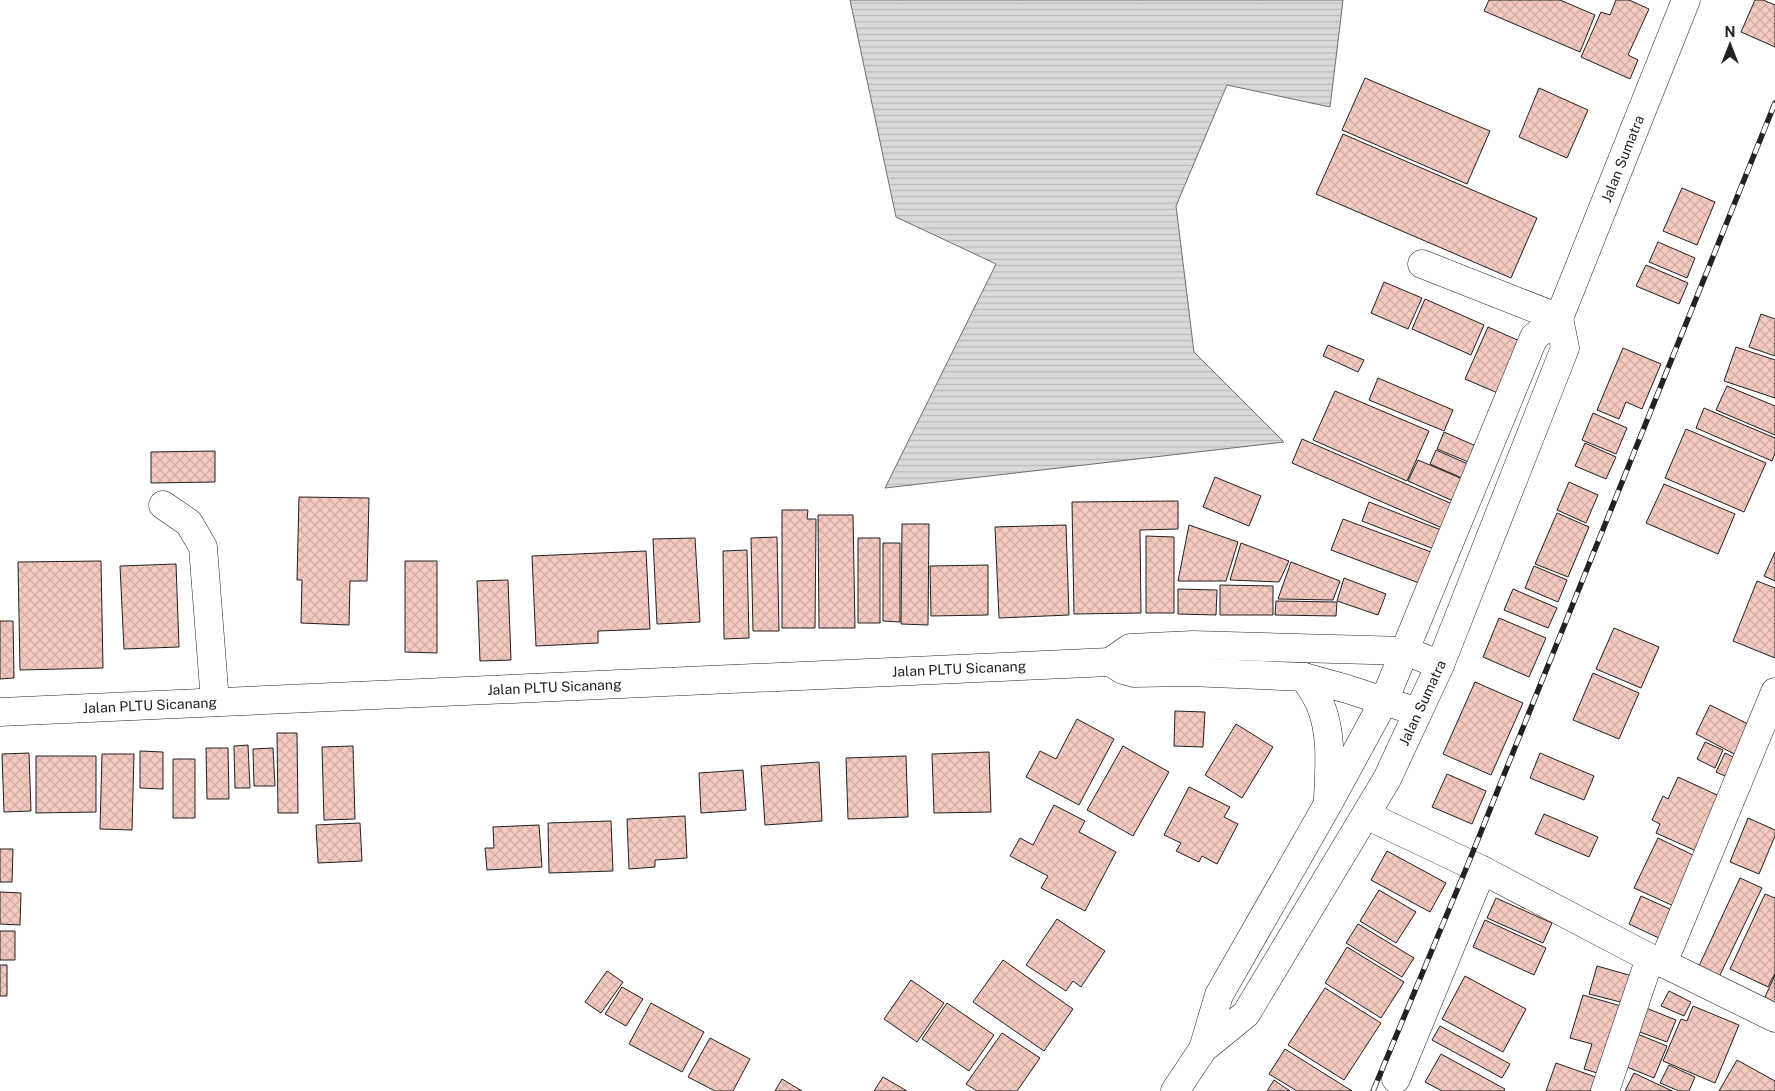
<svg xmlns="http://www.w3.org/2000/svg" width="1775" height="1091" font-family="'Public Sans',sans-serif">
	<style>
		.water { fill: url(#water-rules); stroke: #6f6f6f }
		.building { fill: url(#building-cross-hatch); stroke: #222 }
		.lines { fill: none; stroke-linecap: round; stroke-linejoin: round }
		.minor-casing { stroke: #222; stroke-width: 29 }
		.highway-casing { stroke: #222; stroke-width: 29 }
		.minor { stroke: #fff; stroke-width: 28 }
		.highway { stroke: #fff; stroke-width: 28 }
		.rail-casing { stroke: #222; stroke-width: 5.5 }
		.rail { stroke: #fff; stroke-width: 4; stroke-dasharray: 11; stroke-linecap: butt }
		.labels { text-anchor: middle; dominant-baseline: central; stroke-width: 4; stroke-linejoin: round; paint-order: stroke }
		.street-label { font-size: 14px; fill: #222; stroke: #fff }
	</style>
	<defs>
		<pattern id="water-rules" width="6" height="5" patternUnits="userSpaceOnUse" patternTransform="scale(1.25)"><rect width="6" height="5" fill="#d9d9d9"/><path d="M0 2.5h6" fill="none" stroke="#bababa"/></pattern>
		<pattern id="building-cross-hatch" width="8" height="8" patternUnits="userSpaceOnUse" patternTransform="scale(1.25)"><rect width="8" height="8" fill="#f3c9c0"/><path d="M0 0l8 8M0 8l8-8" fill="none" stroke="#d0aca5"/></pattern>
	</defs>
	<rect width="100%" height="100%" fill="#fff"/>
	<path class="water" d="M850,0H1343L1330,107L1227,85L1176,206L1194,352L1284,442L885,488L996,264L896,217Z"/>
	<path class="building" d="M1489,0H1560L1595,15L1580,52L1484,11Z
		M1616,0H1629L1649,9L1628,55L1638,60L1630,79L1581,57L1601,12L1610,15Z
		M1755,0H1763L1775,5V47L1741,32Z
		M1365,78L1490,131L1467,184L1342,130Z
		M1539,88L1588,110L1567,158L1519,137Z
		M1343,134L1537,218L1511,278L1316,194Z
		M1682,188L1715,202L1697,245L1663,231Z
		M1658,242L1695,258L1687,278L1649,262Z
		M1646,265L1688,283L1679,304L1636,286Z
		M1384,282L1422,298L1408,329L1371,313Z
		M1425,299L1484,325L1471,355L1412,329Z
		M1761,314L1775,319V356L1749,347Z
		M1488,327L1522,342L1500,394L1465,379Z
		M1328,345L1364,360L1358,372L1323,356Z
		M1736,347L1775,360V398L1724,381Z
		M1623,348L1661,364L1642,409L1626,402L1619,419L1597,410Z
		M1378,378L1453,410L1444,431L1369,400Z
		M1727,386L1775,406V435L1716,410Z
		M1335,391L1429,431L1407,481L1313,440Z
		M1704,408L1775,438V453L1772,461L1696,428Z
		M1593,413L1627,428L1616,454L1582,440Z
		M1686,429L1766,463L1744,512L1665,478Z
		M1444,432L1485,450L1478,466L1437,449Z
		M1302,439L1457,506L1447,530L1292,463Z
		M1585,443L1616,457L1606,479L1575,466Z
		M1436,450L1477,468L1471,482L1430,464Z
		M215,451V482L151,483V452Z
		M1418,460L1472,483L1462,505L1408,481Z
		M1215,477L1261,496L1249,526L1203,507Z
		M1569,482L1598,495L1586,523L1557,510Z
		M1664,484L1735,514L1718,554L1646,523Z
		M299,497L369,498L367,581H350L349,625L301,623L302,580H297Z
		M1178,501V529L1140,530L1141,613L1074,614L1072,502Z
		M1369,502L1441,530L1434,549L1362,521Z
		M782,510H808L807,519H816L815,628H782Z
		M1557,513L1589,527L1568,577L1535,564Z
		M818,515H853L855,628H819Z
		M1343,519L1431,552L1419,583L1331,550Z
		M902,524H929L928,625L901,624Z
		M1066,525L1069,615L999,618L995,527Z
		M1189,525L1238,542L1226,581H1178Z
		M1146,536L1174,537V613H1146Z
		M777,537L779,631H753L751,538Z
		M695,538L700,622L657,624L653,539Z
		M858,538H880V623H858Z
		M883,543H900V622L883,621Z
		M1241,543L1289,561L1279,582L1230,580Z
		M747,550L749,638L724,639L723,551Z
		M646,551L650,629L598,631V643L536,646L532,556Z
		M1775,552V581L1764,576Z
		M101,561L103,668L20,670L18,562Z
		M405,561H437V653L405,652Z
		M1291,562L1340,581L1333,600L1278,599Z
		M176,564L179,647L124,649L120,566Z
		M988,565V615L931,616L930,566Z
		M1534,566L1567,580L1558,602L1525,588Z
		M1344,578L1386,594L1378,615L1337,601Z
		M508,580L511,660L480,661L477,581Z
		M1757,581L1775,588V658L1733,641Z
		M1220,585L1273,586V615H1220Z
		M1178,589L1217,590L1216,615L1178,614Z
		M1513,589L1557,608L1548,628L1504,610Z
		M1276,601L1337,602L1336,616L1275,615Z
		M1499,618L1546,638L1529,677L1483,657Z
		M0,621H13L14,678L0,679Z
		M1614,628L1659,647L1641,688L1596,669Z
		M1593,673L1639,693L1619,739L1573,720Z
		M1475,682L1523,703L1491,775L1443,754Z
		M1710,705L1754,727L1738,756L1696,734Z
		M1175,711L1205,712L1203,747L1174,746Z
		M1077,719L1114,739L1079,805L1026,777L1040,751L1056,759Z
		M1236,724L1273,747L1242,798L1205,775Z
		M277,733H297L298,813H278Z
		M1705,742L1723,750L1715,768L1697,759Z
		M248,745L250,788H235L234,746Z
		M353,746L355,819L324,820L322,747Z
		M1123,746L1169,772L1133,836L1087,810Z
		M206,748H228L229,799H207Z
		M273,748L275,786H254L253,749Z
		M140,751L163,752V789L140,788Z
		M989,752L991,812L934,813L932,754Z
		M29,753L31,811L4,812L2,754Z
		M1540,753L1594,776L1584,800L1530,778Z
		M1725,753L1745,763L1736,781L1716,772Z
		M102,754H134L132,830L100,829Z
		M36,756H96V812L36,813Z
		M906,756L908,817L848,819L846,758Z
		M173,759H195V818H173Z
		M819,762L822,821L765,825L761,766Z
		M743,770L746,810L701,813L699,773Z
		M1447,774L1486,791L1472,824L1432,807Z
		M1678,777L1728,800L1703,854L1656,833L1660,824L1652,820L1663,796L1668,799Z
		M1189,787L1230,807L1224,817L1238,824L1217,864L1202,856L1199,862L1176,851L1181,843L1164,835Z
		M1054,805L1085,821L1079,832L1116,852L1085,911L1041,888L1048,876L1010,856L1020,838L1033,845Z
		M1544,814L1598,837L1589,857L1535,834Z
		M685,816L687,858L655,860V867L629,869L627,819Z
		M1748,818L1775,830V836L1759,874L1730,862Z
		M611,821L613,871L549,873L548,823Z
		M360,823L362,861L318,863L316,825Z
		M539,825L542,867L487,870L485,848H494L493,827Z
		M1658,838L1701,859L1678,908L1634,888Z
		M0,849H13L12,882H0Z
		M1387,851L1446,883L1430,912L1371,880Z
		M1740,878L1762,888L1719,977L1698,968Z
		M1379,890L1416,912L1396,943L1360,921Z
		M0,892L21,893L20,925L0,924Z
		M1765,894L1775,898V973L1768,987L1730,969Z
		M1641,896L1674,911L1661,939L1629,924Z
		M1496,898L1552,923L1543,943L1487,918Z
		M1057,919L1105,951L1081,987L1073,981L1066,991L1026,965Z
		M1485,920L1546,948L1534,975L1473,947Z
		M1358,924L1414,958L1402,977L1346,943Z
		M0,931H15V960H0Z
		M1347,947L1404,982L1381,1018L1325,983Z
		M1003,960L1073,1009L1044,1051L973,1002Z
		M0,965H7V996H0Z
		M1597,966L1636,977L1628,1004L1589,994Z
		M607,971L623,982L601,1013L585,1002Z
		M1775,975V1004L1764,999Z
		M1465,976L1526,1009L1503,1052L1442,1019Z
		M911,980L944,1003L917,1042L884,1019Z
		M622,987L643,999L626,1026L605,1014Z
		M1325,988L1381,1023L1344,1080L1288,1045Z
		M1669,991L1691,1002L1684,1016L1661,1006Z
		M1583,995L1628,1008L1607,1076L1584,1069L1592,1044L1570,1038Z
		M651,1003L704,1032L682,1072L629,1044Z
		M947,1003L994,1035L969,1071L922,1039Z
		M1693,1006L1739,1025L1715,1083L1663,1061L1681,1019L1687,1021Z
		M1646,1008L1676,1020L1667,1042L1637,1031Z
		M1440,1026L1510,1064L1502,1078L1432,1040Z
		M1630,1031L1667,1046L1654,1078L1617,1063Z
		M1002,1033L1040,1058L1017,1091H977L966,1084Z
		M710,1038L750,1059L733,1091H715L688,1077Z
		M1285,1049L1352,1091H1297L1269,1074Z
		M1441,1054L1505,1089L1504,1091H1442L1425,1082Z
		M1737,1060L1775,1081V1091H1719Z
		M1556,1063L1604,1080L1600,1091H1546Z
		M1669,1065L1695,1077L1689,1091H1679L1660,1083Z
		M1634,1073L1672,1091H1625Z
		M883,1077L907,1091H874Z
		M782,1079L802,1091H775Z
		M1274,1080L1290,1091H1267Z"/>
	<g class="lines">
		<defs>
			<g id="minor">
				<path d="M1422,264L1559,318"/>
				<path d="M163,505L189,523L203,547L215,702"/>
				<path d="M1110,662L1130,648L1193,645L1406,651L1440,665"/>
				<path id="s1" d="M0,712L1110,662L1123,670L1134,673L1189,672L1304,677L1347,689L1418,712"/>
				<path d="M1366,815L1482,870L1650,958L1663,963L1775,1018"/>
				<path d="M1663,963L1775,692"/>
				<path d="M1396,1079L1482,870"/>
				<path d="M1605,1091L1650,958"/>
			</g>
			<g id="highway">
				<path d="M1304,677C1310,686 1316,695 1320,704C1333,735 1329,768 1328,800"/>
				<path id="s2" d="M1203,1049L1219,995L1328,804L1384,701L1534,337L1559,318L1686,0"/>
				<path id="s3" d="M1175,1091L1203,1049L1246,1014L1387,779L1440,665L1565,348L1559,318"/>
			</g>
		</defs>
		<use href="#minor" class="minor-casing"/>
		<use href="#highway" class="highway-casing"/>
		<use href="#minor" class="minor"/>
		<use href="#highway" class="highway"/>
		<defs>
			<path id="rail" d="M1373,1091L1468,864L1775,103"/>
		</defs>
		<use href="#rail" class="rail-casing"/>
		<use href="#rail" class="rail"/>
	</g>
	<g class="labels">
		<g class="street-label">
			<text stroke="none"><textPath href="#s2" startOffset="990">Jalan Sumatra</textPath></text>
			<text stroke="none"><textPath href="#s1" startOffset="960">Jalan PLTU Sicanang</textPath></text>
			<text stroke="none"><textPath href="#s1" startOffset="555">Jalan PLTU Sicanang</textPath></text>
			<text stroke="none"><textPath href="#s3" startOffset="464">Jalan Sumatra</textPath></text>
			<text stroke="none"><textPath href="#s1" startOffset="150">Jalan PLTU Sicanang</textPath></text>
		</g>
	</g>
	<g transform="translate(1730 45)" stroke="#ffffff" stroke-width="4" paint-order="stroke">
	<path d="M0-4L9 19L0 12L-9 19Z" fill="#222222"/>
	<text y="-8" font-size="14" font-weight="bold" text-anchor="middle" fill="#222222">N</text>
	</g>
</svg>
